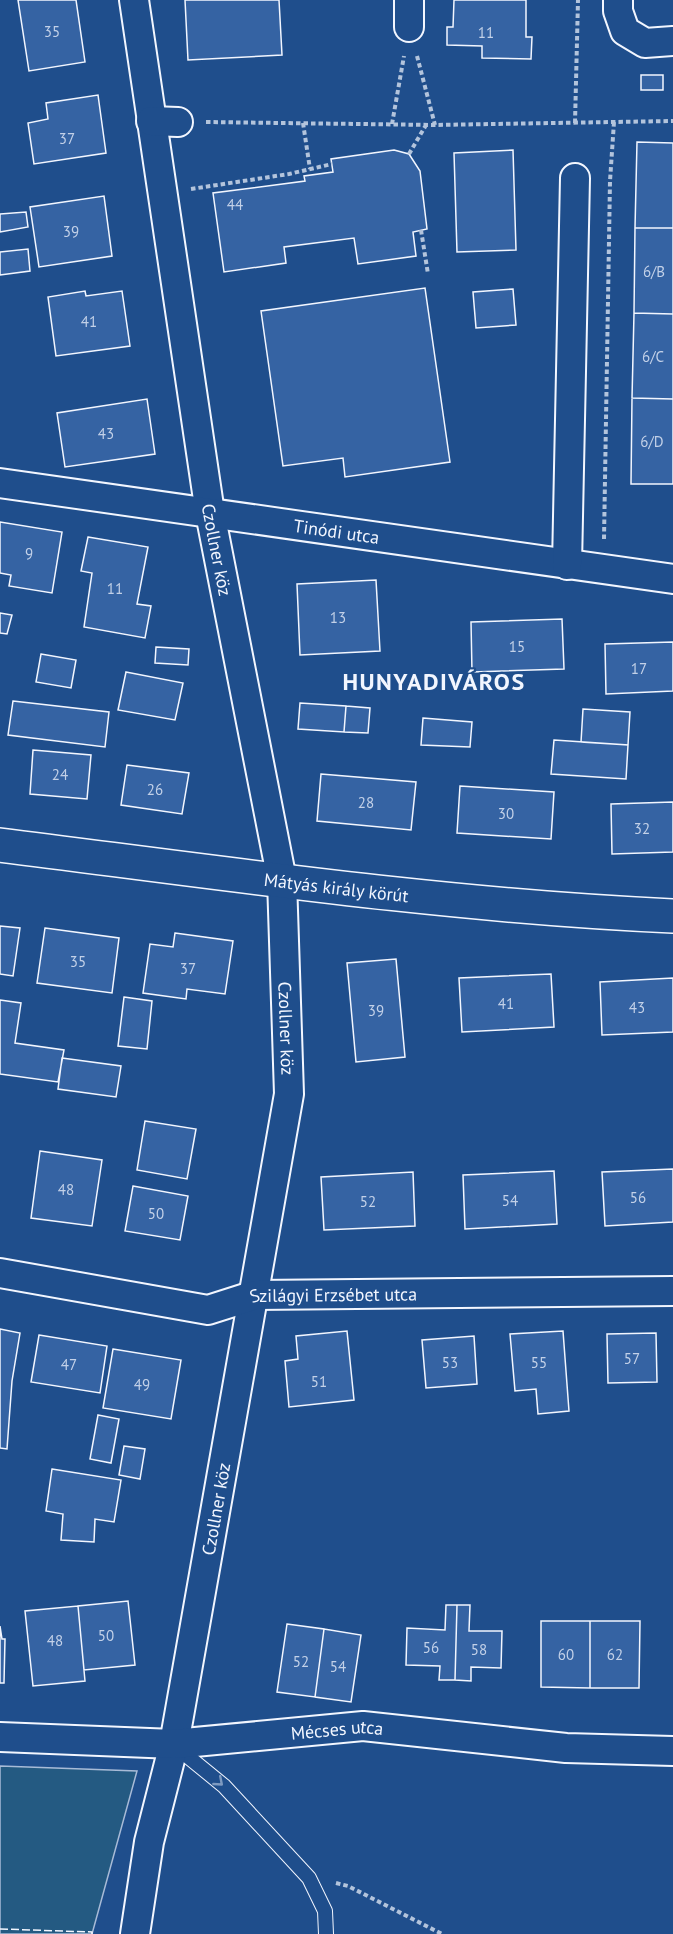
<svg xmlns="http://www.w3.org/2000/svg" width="673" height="1934" font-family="'PT Sans',sans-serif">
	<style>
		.green { fill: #245a82; stroke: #a8bbd7; stroke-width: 1.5 }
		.building { fill: #3563a3; stroke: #f2f6ff; stroke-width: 1.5 }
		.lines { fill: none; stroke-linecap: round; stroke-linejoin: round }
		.service-casing { stroke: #f2f6ff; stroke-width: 16 }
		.minor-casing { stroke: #f2f6ff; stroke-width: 32 }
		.tertiary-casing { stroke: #f2f6ff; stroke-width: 36 }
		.path { stroke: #b3c4dc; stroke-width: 4; stroke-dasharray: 4.5 3; stroke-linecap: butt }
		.service { stroke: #1f4e8c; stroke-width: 14 }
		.minor { stroke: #1f4e8c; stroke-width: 28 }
		.tertiary { stroke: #1f4e8c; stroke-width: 33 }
		.fence { stroke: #f2f6ff; stroke-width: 1.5; stroke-dasharray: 8 3; stroke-linecap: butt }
		.oneway { stroke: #7e9ac0 }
		.labels { text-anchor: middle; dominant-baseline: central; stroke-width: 4.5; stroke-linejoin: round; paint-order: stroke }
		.number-label { font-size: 15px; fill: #c3d1e8 }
		.street-label { font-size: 18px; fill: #f2f6ff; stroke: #1f4e8c }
		.district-label { font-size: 24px; font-weight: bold; letter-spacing: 1.5px; fill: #f2f6ff; stroke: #1f4e8c }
	</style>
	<rect width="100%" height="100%" fill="#1f4e8c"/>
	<path class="green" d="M0,1766L137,1771L92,1934H0Z"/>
	<path class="building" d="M18,0H76L85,62L29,71Z
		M185,0H279L282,55L188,60Z
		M454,0H526V37H532L531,59L482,58V46L447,45V27H453Z
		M641,75H663V90H641Z
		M98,95L106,153L34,164L28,123L48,119L46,103Z
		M637,142L673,143V228H635Z
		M394,150L409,154L420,171L427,229L413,232L416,256L358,264L354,238L284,247L286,263L224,272L213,193L305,181L304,176L333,172L331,159Z
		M513,150L516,250L457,252L454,153Z
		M104,196L112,256L39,267L30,207Z
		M26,212L28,227L0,232V214Z
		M635,228H673V314L634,313Z
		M28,249L30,271L0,275V252Z
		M425,288L450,462L345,477L343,458L283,466L261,311Z
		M513,289L516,325L476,328L473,292Z
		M85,291L86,296L122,291L130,346L56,356L48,297Z
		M634,313L673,314V399L632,398Z
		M632,398L673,399V484H631Z
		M147,399L155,454L65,467L57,413Z
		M0,522L62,532L52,593L9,586L11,575L0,573Z
		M88,537L148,547L137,604L151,606L145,638L84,627L92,573L81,571Z
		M376,580L380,651L300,655L297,584Z
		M0,613L12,615L7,634L0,633Z
		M562,619L564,669L472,672L471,622Z
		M673,642V691L606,694L605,644Z
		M156,647L189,649L188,665L155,663Z
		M41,654L76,660L71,688L36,682Z
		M126,672L183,683L175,720L118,710Z
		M13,701L109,712L105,747L8,735Z
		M300,703L346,706L344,732L298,729Z
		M346,706L370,708L368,733L344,732Z
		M583,709L630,712L628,745L581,742Z
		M423,718L472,722L470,747L421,745Z
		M554,740L628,745L626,779L551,774Z
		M33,750L91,755L87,799L30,794Z
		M127,765L189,773L182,814L121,805Z
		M321,774L416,782L411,830L317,821Z
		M460,786L554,792L551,839L457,833Z
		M673,802V852L612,854L611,804Z
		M0,926L20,928L13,976L0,974Z
		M45,928L119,938L112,993L37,983Z
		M175,933L233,941L225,994L187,989L186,999L143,993L150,944L173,947Z
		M396,959L405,1057L356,1062L347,963Z
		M551,974L554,1027L462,1032L459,978Z
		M673,978V1032L602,1035L600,982Z
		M124,997L152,1001L147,1049L118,1046Z
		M0,1000L21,1003L15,1043L64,1050L58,1082L0,1074Z
		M62,1058L121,1066L116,1097L58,1089Z
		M145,1121L196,1129L187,1179L137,1170Z
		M40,1151L102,1160L92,1226L31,1218Z
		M673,1169V1222L605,1226L602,1172Z
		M554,1171L557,1224L465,1229L463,1175Z
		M413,1172L415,1226L324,1230L321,1177Z
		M133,1186L188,1196L180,1240L125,1231Z
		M0,1329L20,1333L12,1381L7,1449L0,1448Z
		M347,1331L354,1400L289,1407L285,1361L298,1359L296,1336Z
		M563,1331L569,1411L538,1414L536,1389L515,1391L510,1334Z
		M656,1333L657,1382L608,1383L607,1334Z
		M39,1335L107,1346L100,1393L31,1382Z
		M474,1336L477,1384L426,1388L422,1340Z
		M113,1349L181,1360L171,1419L103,1408Z
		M98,1415L119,1419L111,1463L90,1459Z
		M124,1446L145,1449L140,1479L119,1475Z
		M52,1469L121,1480L114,1522L95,1519L94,1542L61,1540L63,1514L46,1511Z
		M128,1601L135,1665L84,1670L78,1606Z
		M446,1605H457L455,1680H439L440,1666L406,1665L407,1628L445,1630Z
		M457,1605H470L469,1631H502L501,1668L471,1667V1681L455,1680Z
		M78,1606L85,1681L33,1686L25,1611Z
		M541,1621H590V1688L541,1687Z
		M590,1621H640L639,1688H590Z
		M287,1624L324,1629L315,1697L277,1692Z
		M0,1626L2,1639H5L4,1683H0Z
		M324,1629L361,1635L351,1702L315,1697Z"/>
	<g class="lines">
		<defs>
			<path id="service" d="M175,1746L224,1786L309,1878L325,1911L326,1934"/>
			<g id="minor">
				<path id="s1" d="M134,0L210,513L282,880L289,1094L174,1744L149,1842L135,1934"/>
				<path d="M618,0V11L625,31L645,43L673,41"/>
				<path d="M409,27V0"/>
				<path d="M151,121L178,122"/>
				<path id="s2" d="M0,483L673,579"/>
				<path d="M567,565L575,178"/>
				<path id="s3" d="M0,1273L208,1310L255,1295L673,1291"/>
				<path id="s4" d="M0,1737L174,1744L363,1726L566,1748L673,1751"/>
			</g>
			<g id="tertiary">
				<path id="s5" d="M0,845C223,873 448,906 673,916"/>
			</g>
		</defs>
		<use href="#service" class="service-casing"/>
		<use href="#minor" class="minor-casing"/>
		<use href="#tertiary" class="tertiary-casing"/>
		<path class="path" d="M417,56L435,125
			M206,122L435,125L673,121
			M303,123L310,169
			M575,123L578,0
			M392,124L404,56
			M409,154L426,125
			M191,189L289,174L332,164
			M421,230L428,274
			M604,539L610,181L614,122
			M336,1883L348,1886L442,1934"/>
		<use href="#service" class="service"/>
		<use href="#minor" class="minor"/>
		<use href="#tertiary" class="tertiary"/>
		<path class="fence" d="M0,1929L92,1932V1934"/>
	</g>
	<defs><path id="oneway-chevron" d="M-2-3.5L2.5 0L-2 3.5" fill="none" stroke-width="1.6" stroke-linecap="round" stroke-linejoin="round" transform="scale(1.5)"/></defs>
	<use class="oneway" href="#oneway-chevron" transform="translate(219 1782) rotate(41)"/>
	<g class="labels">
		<g class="number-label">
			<text x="52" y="31">35</text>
			<text x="486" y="32">11</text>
			<text x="67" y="138">37</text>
			<text x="235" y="204">44</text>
			<text x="71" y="231">39</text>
			<text x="654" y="271">6/B</text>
			<text x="89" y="321">41</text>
			<text x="653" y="356">6/C</text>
			<text x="106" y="433">43</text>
			<text x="652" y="441">6/D</text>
			<text x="29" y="553">9</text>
			<text x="115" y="588">11</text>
			<text x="338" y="617">13</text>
			<text x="517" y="646">15</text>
			<text x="639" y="668">17</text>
			<text x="60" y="774">24</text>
			<text x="155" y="789">26</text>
			<text x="366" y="802">28</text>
			<text x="506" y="813">30</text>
			<text x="642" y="828">32</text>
			<text x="78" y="961">35</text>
			<text x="188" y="968">37</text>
			<text x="506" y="1003">41</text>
			<text x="637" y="1007">43</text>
			<text x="376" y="1010">39</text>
			<text x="66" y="1189">48</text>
			<text x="638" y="1197">56</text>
			<text x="510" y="1200">54</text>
			<text x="368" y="1201">52</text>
			<text x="156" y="1213">50</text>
			<text x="632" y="1358">57</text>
			<text x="450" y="1362">53</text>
			<text x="539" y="1362">55</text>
			<text x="69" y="1364">47</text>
			<text x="319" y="1381">51</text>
			<text x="142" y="1384">49</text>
			<text x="106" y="1635">50</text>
			<text x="55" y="1640">48</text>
			<text x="431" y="1647">56</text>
			<text x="479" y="1649">58</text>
			<text x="566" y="1654">60</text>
			<text x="615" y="1654">62</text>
			<text x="301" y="1661">52</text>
			<text x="338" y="1666">54</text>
		</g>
		<g class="street-label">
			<text stroke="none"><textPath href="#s2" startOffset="340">Tinódi utca</textPath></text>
			<text stroke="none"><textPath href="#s1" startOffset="556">Czollner köz</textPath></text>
			<text stroke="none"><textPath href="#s5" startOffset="339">Mátyás király körút</textPath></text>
			<text stroke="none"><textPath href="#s1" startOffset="1041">Czollner köz</textPath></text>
			<text stroke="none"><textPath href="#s3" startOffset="339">Szilágyi Erzsébet utca</textPath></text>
			<text transform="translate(216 1509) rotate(-80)">Czollner köz</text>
			<text stroke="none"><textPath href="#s4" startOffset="338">Mécses utca</textPath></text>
		</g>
		<g class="district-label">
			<text x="434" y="681">HUNYADIVÁROS</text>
		</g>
	</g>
</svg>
